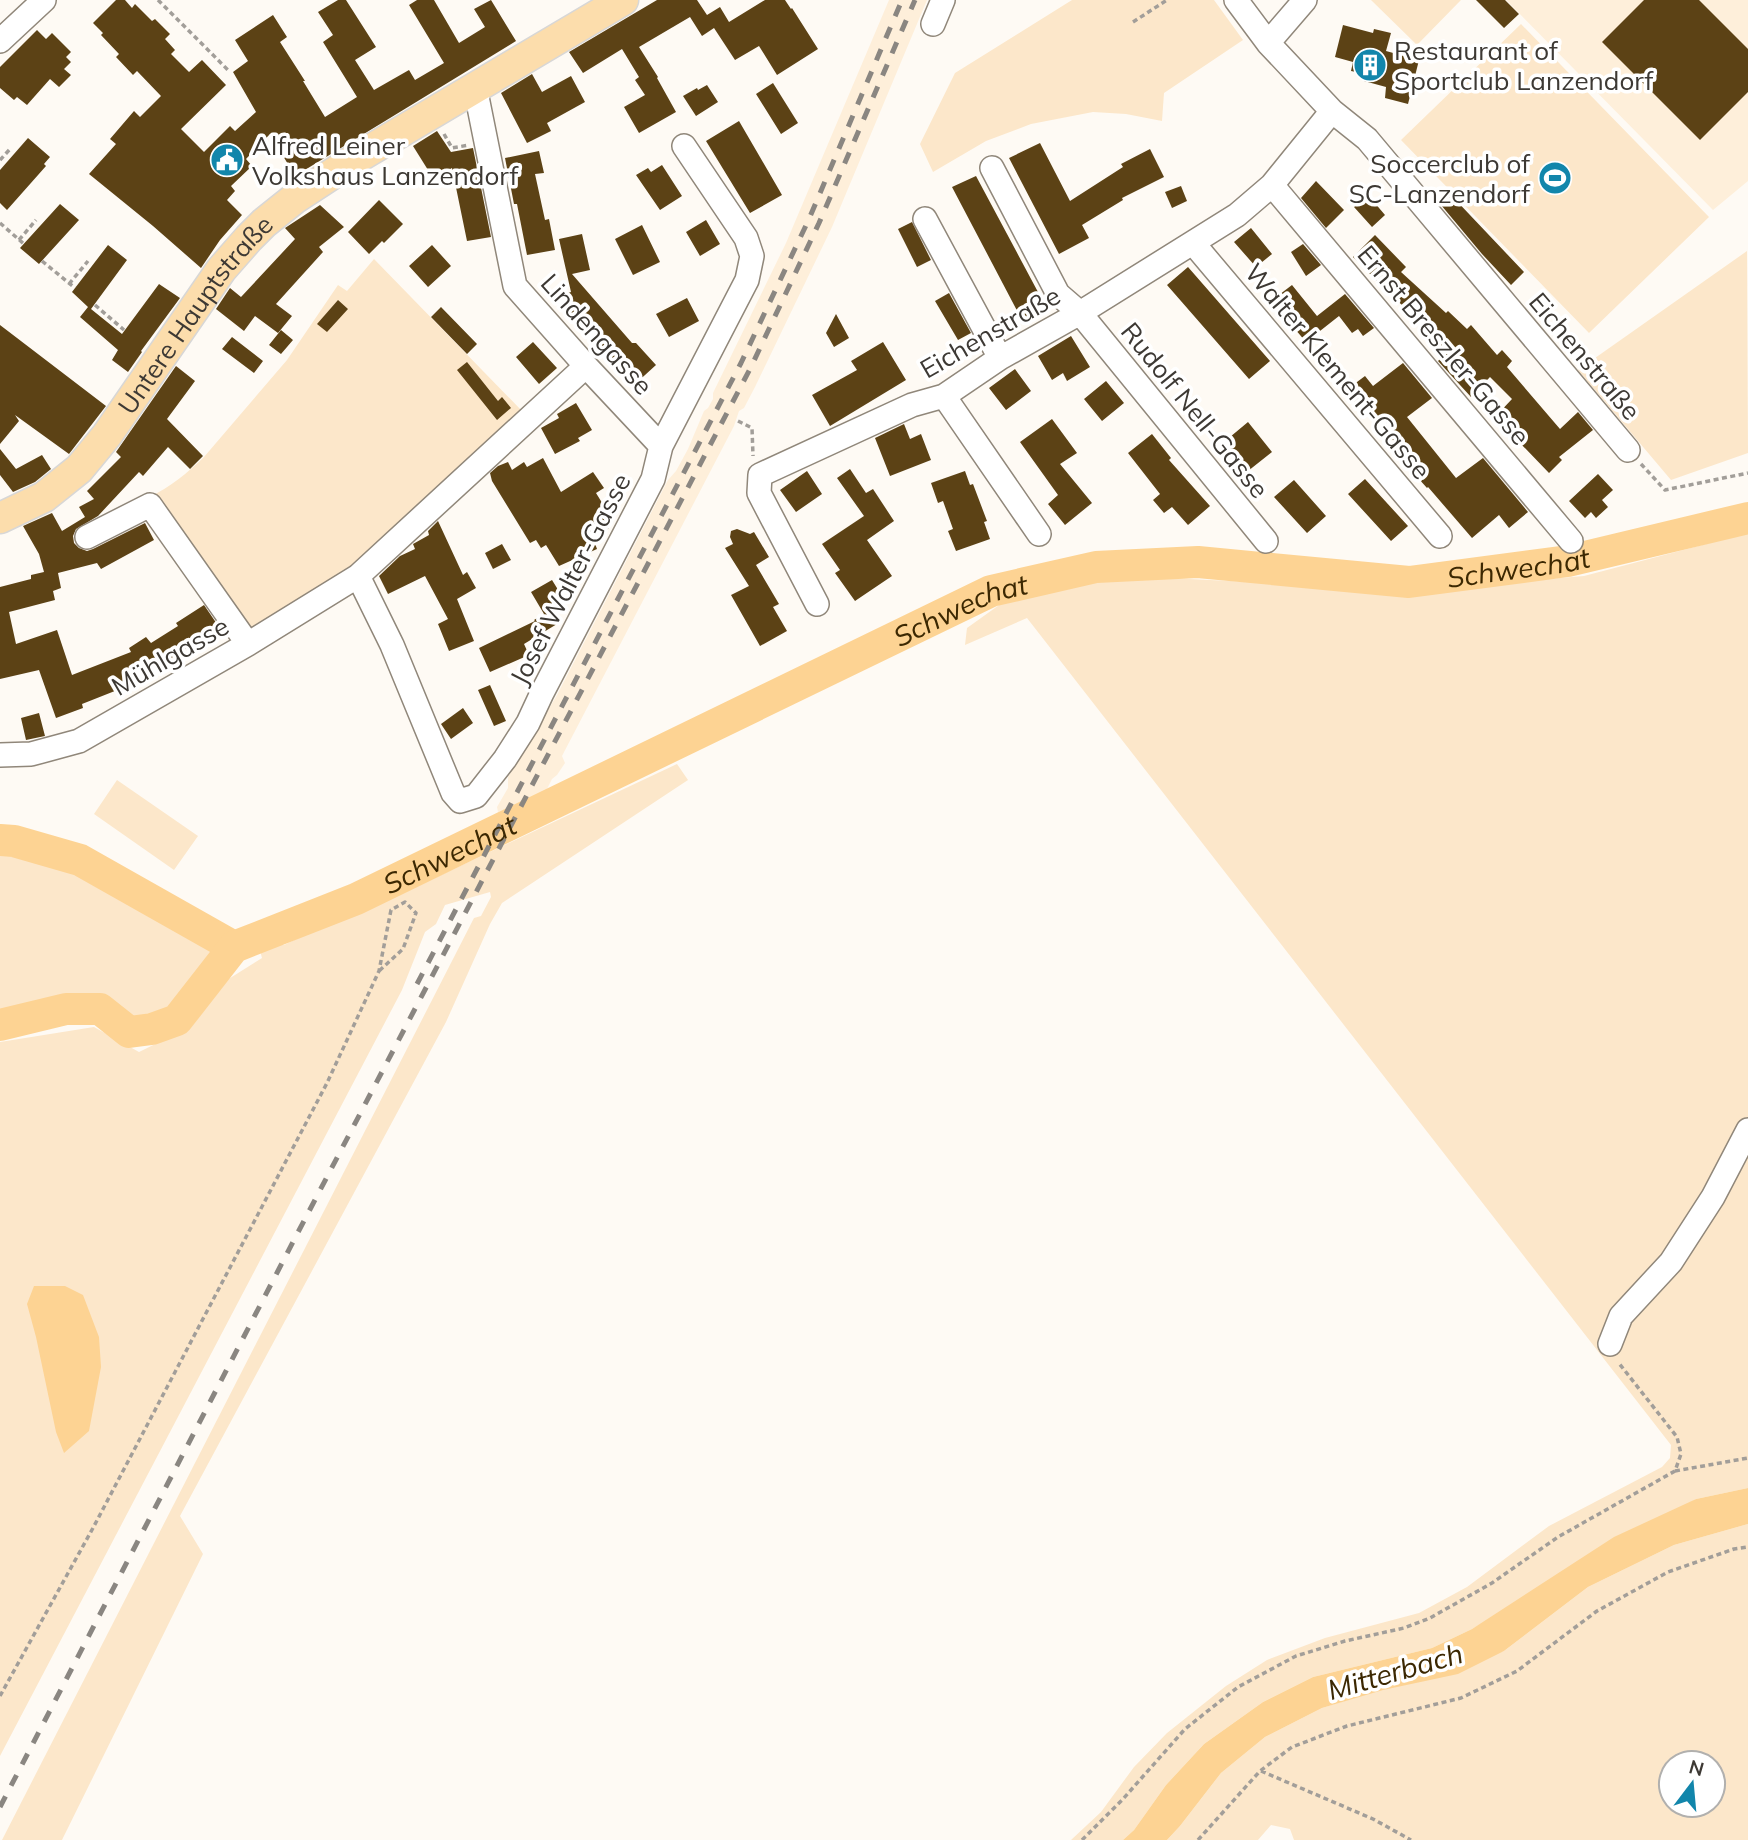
<svg xmlns="http://www.w3.org/2000/svg" width="1748" height="1840" font-family="Mulish,sans-serif">
	<style>
		.built { fill: #feefda }
		.green { fill: #fce7ca; fill-rule: evenodd }
		.water { fill: #fdd393 }
		.lines { fill: none; stroke-linecap: round; stroke-linejoin: round }
		.river { stroke: #fdd393; stroke-width: 32 }
		.building { fill: #5c4215 }
		.minor-casing { stroke: #90877a; stroke-width: 26 }
		.major-casing { stroke: #d8d7d6; stroke-width: 33 }
		.path { stroke: #a29e99; stroke-width: 3.5; stroke-dasharray: 5 3.5; stroke-linecap: butt }
		.minor { stroke: #fff; stroke-width: 23 }
		.major { stroke: #fcddac; stroke-width: 30 }
		.rail { stroke: #8a8681; stroke-width: 5; stroke-dasharray: 12 12; stroke-linecap: butt }
		.labels { text-anchor: middle; dominant-baseline: central; stroke-width: 7; stroke-linejoin: round; paint-order: stroke }
		.poi-label { font-size: 26px; fill: #3d3934; stroke: #fff; text-anchor: start }
		.street-label { font-size: 26px; fill: #3d3934; stroke: #fff }
		.water-label { font-size: 28px; font-style: italic; fill: #3c2802; stroke: #fff }
	</style>
	<rect width="100%" height="100%" fill="#fefaf4"/>
	<path class="built" d="M889,0H927L832,227L755,387L744,408L739,411L734,426L562,756L565,763L557,775L552,779L543,797L498,812L497,807L508,788V777L515,765L557,695L668,480L676,471L688,449L704,411L708,408L713,399V393L786,243Z
		M1506,0H1748V181L1713,210Z"/>
	<path class="green" d="M1072,0H1214L1243,40L1164,93L1162,121L1126,114L1093,112L1031,124L986,141L933,172L920,144L955,73Z
		M1371,0H1461L1417,45Z
		M1521,24L1709,217L1589,333L1401,140Z
		M1747,251L1748,453L1671,480L1578,370Z
		M374,259L524,413L338,582L252,636L149,497C170,488 188,472 204,457L287,360L338,285L347,291Z
		M1748,533V1488L1696,1499L1472,1629L1432,1648L1313,1677L1263,1702L1204,1744L1166,1785L1134,1830L1123,1840H1071L1101,1812L1134,1767L1167,1733L1226,1686L1267,1660L1325,1638L1419,1613L1467,1587L1549,1526L1662,1467L1670,1458L1671,1445L1027,618L965,645L967,628L1023,588L1107,575L1417,590L1584,576Z
		M677,764L688,780L502,903L490,924L446,1022L180,1516L203,1554L62,1840H2L474,918L481,916L491,897L490,892L445,905L436,924L425,932L402,990L0,1756V1042L94,1027L139,1052L192,1026L227,980L262,958L259,947L268,942L284,945L342,917H347L349,915L422,884Z
		M117,780L198,836L174,870L94,814Z
		M0,845H13L79,863L222,947L175,1017L123,1035L90,1019L0,1039Z
		M1748,1524V1840H1294L1290,1829L1271,1825L1258,1840H1167L1180,1826L1221,1773L1265,1737L1322,1708L1504,1651L1588,1587L1674,1545ZM1671,1763H1713V1805H1671Z"/>
	<path class="water" d="M34,1286H65L83,1295L99,1337L101,1367L89,1431L64,1453L56,1432L36,1337L27,1304Z
		M1748,1488V1524L1674,1545L1588,1587L1504,1651L1458,1674L1383,1690L1322,1708L1265,1737L1221,1773L1180,1826L1167,1840H1123L1134,1830L1166,1785L1204,1744L1263,1702L1313,1677L1432,1648L1472,1629L1614,1537L1696,1499Z"/>
	<g class="lines">
		<g class="river">
			<path d="M0,840L14,841L80,860L234,947"/>
			<path id="s1" d="M0,1025L66,1009H100L129,1032L152,1029L177,1020L234,947L356,899L991,591L1096,567L1198,562L1409,582L1568,561L1748,518"/>
		</g>
	</g>
	<path class="building" d="M116,0H125L132,8L135,4L152,21L155,19L170,34L165,39L175,50L171,54L189,72L202,60L226,85L181,129L204,152L230,126L235,131L256,112L233,72L248,61L235,40L273,15L287,37L280,42L305,81H303L325,117L357,97L323,42L333,35L318,12L338,0H346L376,47L355,60L374,90L409,70L415,80L444,63L409,5L417,0H434L459,43L485,27L474,9L491,0L516,41L295,176L270,134L246,159L252,166L231,186L235,191L227,200L242,215L220,240L201,268L153,226L89,174L116,144L110,139L134,111L140,117L161,96L137,71L133,75L116,57L119,54L101,35L103,33L93,23Z
		M657,0H697L707,15L720,7L729,22L765,0H785L791,9L792,8L818,49L777,75L759,46L735,60L714,28L702,36L690,17L639,47L658,77L657,78L676,112L639,133L624,107L645,95L635,80L639,77L622,49L583,73L569,52Z
		M1476,0H1505L1519,14L1504,28Z
		M1644,0H1699L1748,49V92L1700,140L1602,42Z
		M1343,25L1373,33L1374,29L1391,33L1386,51L1419,60L1408,104L1385,98L1386,87L1364,81L1366,74L1351,71L1353,62L1335,57Z
		M37,30L46,39L52,33L71,52L66,57L71,62L64,69L71,75L59,87L50,79L27,105L17,97L14,100L0,88V67Z
		M532,74L542,92L571,76L585,102L547,123L551,131L527,143L501,93Z
		M773,83L798,123L781,134L756,94Z
		M707,85L718,102L696,116L683,96L697,88L698,90Z
		M739,121L782,195L750,213L706,141Z
		M437,131L451,152L473,148L491,237L467,241L452,168L433,178L413,146Z
		M28,138L50,157L44,164L46,166L7,210L0,203V170Z
		M1040,143L1070,201L1123,167L1121,164L1150,149L1164,177L1122,198L1123,200L1082,225L1089,238L1059,254L1009,158Z
		M539,151L544,173L535,174L545,220L549,219L555,250L527,255L517,204H514L505,158Z
		M662,165L682,196L660,210L636,175L648,168L651,172Z
		M976,176L1046,307L1022,320L952,187Z
		M1316,181L1344,210L1326,228L1301,198Z
		M1181,186L1187,201L1172,208L1165,192Z
		M1368,195L1385,215L1372,227L1354,207Z
		M1451,195L1524,272L1511,285L1482,254L1441,205Z
		M379,200L403,224L384,243L382,241L369,254L348,232Z
		M60,204L79,220L39,264L20,248Z
		M320,205L344,227L319,247L323,252L276,304L292,316L278,333L255,316L244,331L216,309L230,288L241,297L295,239L285,228Z
		M706,220L720,244L700,256L686,232Z
		M912,222L931,260L917,267L898,229Z
		M642,225L660,262L633,275L615,239Z
		M1251,228L1272,254L1256,267L1234,242Z
		M582,234L590,270L572,274L632,343H636L656,365L634,385L571,315L565,294L571,292L559,239Z
		M1375,235L1406,267L1401,272L1446,313L1448,311L1467,329L1471,325L1497,355L1502,350L1512,361L1507,367L1560,429L1578,412L1593,430L1559,457L1562,460L1549,473L1495,417L1512,399L1490,377L1471,397L1438,361L1444,355L1424,337L1430,330L1393,297L1353,257Z
		M1303,244L1321,265L1306,276L1291,252Z
		M108,245L127,260L91,309L122,334L159,284L180,298L141,351L142,352L128,372L112,360L118,350L80,317L88,307L72,292Z
		M432,245L451,266L428,287L409,266Z
		M1188,267L1270,361L1249,379L1167,285Z
		M1292,285L1317,316L1345,294L1374,328L1363,336L1358,329L1352,333L1339,316L1306,342L1271,301Z
		M949,293L971,333L958,340L935,301Z
		M687,298L699,321L669,337L656,314Z
		M338,300L348,309L327,332L317,324Z
		M441,307L477,344L467,354L431,317Z
		M836,314L849,338L834,347L826,333Z
		M0,325L106,406L69,454L15,415L19,421L0,444Z
		M281,330L293,340L281,354L269,345Z
		M1071,336L1090,367L1067,381L1063,373L1052,380L1038,356Z
		M232,337L263,361L254,373L222,349Z
		M533,342L557,368L539,384L516,357Z
		M883,342L906,380L830,426L812,395L857,370L851,361Z
		M467,362L498,401L502,397L511,408L497,420L457,370Z
		M1403,363L1432,398L1407,417L1456,478L1483,458L1528,512L1509,528L1499,515L1472,538L1428,487L1427,488L1410,469L1415,464L1396,442L1395,443L1387,432L1384,434L1366,409L1362,412L1345,391L1365,376L1373,386Z
		M176,366L195,381L167,419L203,456L190,469L168,447L143,476L139,472L98,516L76,529L73,536L74,543L79,548L87,551L93,549L145,523L154,540L101,569L97,563L58,573L61,588L53,591L55,600L9,612L16,644L57,630L72,675L131,652L129,648L146,637L151,643L178,626L176,623L204,605L219,627L130,685L82,704L83,708L56,718L39,670L0,679V587L31,579V575L44,572L39,554L23,526L52,513L62,531L85,517L79,507L94,499L87,491L121,457L116,452Z
		M1015,369L1031,391L1006,410L989,388Z
		M1106,381L1124,403L1102,421L1084,399Z
		M576,403L592,430L578,438L580,441L555,454L541,428L559,418L557,414Z
		M1052,419L1077,453L1060,464L1092,503L1065,525L1048,504L1058,495L1020,442Z
		M1248,422L1272,452L1248,471L1224,442Z
		M904,424L910,439L921,434L931,460L890,476L875,438Z
		M1152,434L1171,458L1169,460L1210,506L1188,525L1172,507L1164,513L1153,500L1160,494L1128,453Z
		M0,449L16,469L42,455L51,469L35,482L13,492L0,475Z
		M543,458L561,492L593,472L604,488L596,493L609,514L603,518L609,528L593,538L597,549L559,566L546,545L541,548L536,540L530,543L492,481L490,473L498,466L508,462L512,470L524,462L527,467Z
		M850,469L866,493L873,489L894,521L867,540L892,576L855,601L835,573L840,570L822,544L864,516L837,478Z
		M807,471L822,494L796,512L780,490Z
		M965,471L970,485L973,484L987,521L984,522L990,539L956,551L948,531L953,529L943,501L938,503L931,483Z
		M1598,474L1613,490L1602,500L1608,507L1596,518L1591,512L1585,518L1569,501Z
		M1365,479L1408,526L1391,541L1348,494Z
		M1294,480L1326,516L1307,533L1274,497Z
		M438,521L463,575L467,572L476,588L457,599L474,641L449,651L438,624L448,619L425,576L388,594L379,576L400,556L415,549L413,544L429,535L428,531Z
		M737,529L750,534L754,532L769,557L756,565L779,604L773,607L787,631L760,646L731,595L749,586L725,548L733,544L730,537L731,531Z
		M502,544L511,560L493,569L485,553Z
		M552,580L565,601L544,614L531,592Z
		M549,611L557,624L524,644L529,655L490,672L479,648L535,621L534,620Z
		M490,685L506,721L494,726L478,690Z
		M463,708L473,723L451,739L441,724Z
		M39,713L45,736L26,740L21,718Z"/>
	<g class="lines">
		<defs>
			<path id="minor" d="M933,24L943,0
				M0,41L44,0
				M1268,43L1305,0
				M475,87L515,286L586,366L661,446
				M1332,111L1367,139L1628,450
				M992,168L1058,294L1080,313L1266,541
				M1272,185L1571,541
				M925,219L1000,358
				M1193,243L1440,536
				M944,396L1039,534
				M87,537L150,505L248,644
				M358,576L392,645L453,793L460,801L476,796L505,759L528,723L542,693L653,479L661,446L747,280L752,256L746,238L684,146
				M817,604L759,493L760,475L912,405L944,396L1000,358L1080,313L1237,215L1272,185L1332,111L1268,43L1236,0
				M0,755L31,754L79,741L248,644L358,576L586,366
				M1610,1344L1621,1316L1671,1262L1713,1197L1748,1130"/>
			<g id="major">
				<path id="s2" d="M0,518L44,497L79,469L107,435L221,270L249,238L264,223L294,199L355,159L623,0"/>
			</g>
		</defs>
		<use href="#minor" class="minor-casing"/>
		<use href="#major" class="major-casing"/>
		<path class="path" d="M158,0L229,71
			M1133,22L1167,0
			M444,134L452,148L469,145
			M0,160L11,148
			M0,223L24,244
			M19,240L36,220
			M42,261L75,288
			M69,284L88,261
			M95,305L124,330
			M738,421L752,428L753,456
			M1641,464L1665,490L1748,473
			M1675,1471L1748,1458
			M0,1696L93,1528L327,1083L379,971L391,910L405,902L416,913L403,949L379,971
			M1261,1771L1373,1819L1411,1840
			M1082,1840L1123,1799L1185,1729L1238,1687L1296,1656L1345,1641L1404,1628L1430,1618L1492,1583L1558,1537L1675,1471L1681,1454L1677,1437L1618,1362
			M1198,1840L1260,1771L1292,1747L1347,1726L1461,1698L1517,1671L1597,1611L1668,1572L1734,1549L1748,1547"/>
		<use href="#minor" class="minor"/>
		<use href="#major" class="major"/>
		<path class="rail" d="M417,984L741,363L809,219L902,0
			M0,1807L295,1238L751,367L819,223L915,0"/>
	</g>
	<defs>
		<symbol id="building-disc" viewBox="-11 -11 22 22"><circle r="9.5" fill="#1286ab" stroke="#fff"/><path d="M-4-6H4V6H1V3H-1V6H-4ZM-2.5-4.3h1.7v1.8h-1.7ZM.8-4.3h1.7v1.8H.8ZM-2.5-1h1.7V.8h-1.7ZM.8-1h1.7V.8H.8Z" fill="#fff"/></symbol>
		<symbol id="civic-disc" viewBox="-11 -11 22 22"><circle r="9.5" fill="#1286ab" stroke="#fff"/><path d="M-.6-6.5H3V-4.5H.6V-3L4-1V1h2V6H-6V1h2V-1L-.6-3ZM-1.2 2.5V6h2.4V2.5Z" fill="#fff"/></symbol>
		<symbol id="stadium-disc" viewBox="-11 -11 22 22"><circle r="9.5" fill="#1286ab" stroke="#fff"/><path d="M0-5a6.5 5 0 1 0 0 10a6.5 5 0 1 0 0-10ZM-3.5-1.8h7v3.6h-7Z" fill="#fff"/></symbol>
	</defs>
	<g fill-rule="evenodd">
		<use href="#building-disc" x="1351" y="46" width="38" height="38"/>
		<use href="#civic-disc" x="208" y="141" width="38" height="38"/>
		<use href="#stadium-disc" x="1536" y="159" width="38" height="38"/>
	</g>
	<g class="labels">
		<g class="poi-label">
			<text x="1394" y="50">Restaurant of<tspan x="1394" dy="30">Sportclub Lanzendorf</tspan></text>
			<text x="252" y="145">Alfred Leiner<tspan x="252" dy="30">Volkshaus Lanzendorf</tspan></text>
			<text x="1530" y="163" text-anchor="end">Soccerclub of<tspan x="1530" dy="30">SC-Lanzendorf</tspan></text>
		</g>
		<g class="street-label">
			<text stroke="none"><textPath href="#s2" startOffset="287">Untere Hauptstraße</textPath></text>
			<text transform="translate(990 332) rotate(-30)">Eichenstraße</text>
			<text transform="translate(597 334) rotate(48)">Lindengasse</text>
			<text transform="translate(1444 345) rotate(50)">Ernst Breszler-Gasse</text>
			<text transform="translate(1585 356) rotate(50)">Eichenstraße</text>
			<text transform="translate(1338 371) rotate(50)">Walter Klement-Gasse</text>
			<text transform="translate(1195 410) rotate(51)">Rudolf Nell-Gasse</text>
			<text transform="translate(570 579) rotate(-63)">Josef Walter-Gasse</text>
			<text transform="translate(170 656) rotate(-30)">Mühlgasse</text>
		</g>
		<g class="water-label">
			<text stroke="none"><textPath href="#s1" startOffset="1650">Schwechat</textPath></text>
			<text stroke="none"><textPath href="#s1" startOffset="1083">Schwechat</textPath></text>
			<text stroke="none"><textPath href="#s1" startOffset="516">Schwechat</textPath></text>
			<text transform="translate(1395 1671) rotate(-16)">Mitterbach</text>
		</g>
	</g>
	<g transform="translate(1692 1784) rotate(16)"><circle r="33" fill="#ffffff" stroke="#b1b0ae" stroke-width="2"/>
	<path d="M0-5L12 26L0 18L-12 26Z" fill="#1286ab"/>
	<text y="-10" font-size="19" font-weight="bold" text-anchor="middle" fill="#3d3934">N</text>
	</g>
</svg>
